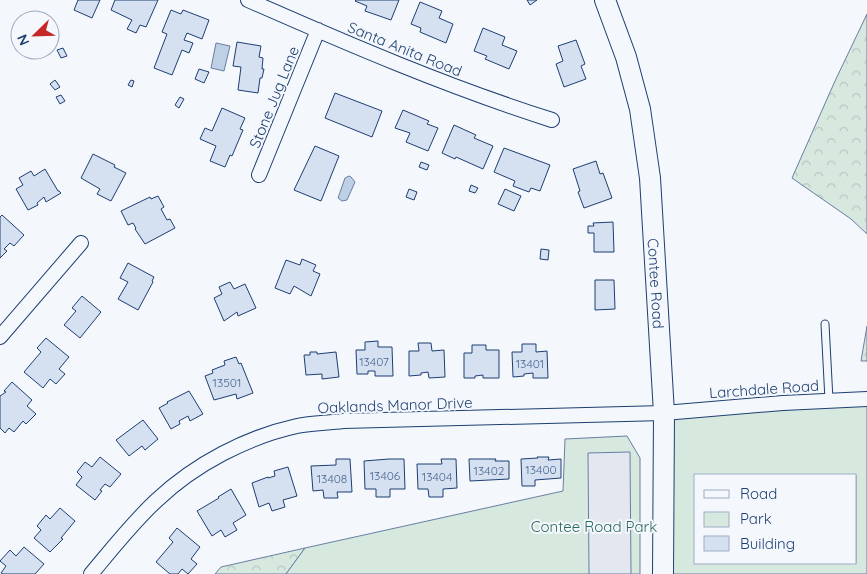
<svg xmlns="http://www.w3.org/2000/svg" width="867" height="574" font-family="Quicksand,sans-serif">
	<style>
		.forest { fill: url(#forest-crowns); stroke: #687fa3 }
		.park { fill: #d7e8df; stroke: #687fa3; fill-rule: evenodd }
		.parking { fill: #e3e8f0; stroke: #687fa3 }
		.water { fill: #bed0e5; stroke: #687fa3 }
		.building { fill: #d5e0f0; stroke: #1d3f73 }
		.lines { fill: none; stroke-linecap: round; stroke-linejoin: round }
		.lane-casing { stroke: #1d3f73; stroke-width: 9 }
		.street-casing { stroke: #1d3f73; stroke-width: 16 }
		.secondary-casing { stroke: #1d3f73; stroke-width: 22 }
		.lane { stroke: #f4f7fb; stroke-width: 7 }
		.street { stroke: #f4f7fb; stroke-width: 14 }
		.secondary { stroke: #f4f7fb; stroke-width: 20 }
		.labels { text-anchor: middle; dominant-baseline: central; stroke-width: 4; stroke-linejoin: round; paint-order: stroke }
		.number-label { font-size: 12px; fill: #4b6792 }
		.street-label { font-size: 15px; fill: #1d3f73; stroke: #f4f7fb }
		.park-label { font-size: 15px; fill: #2c6c60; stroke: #f4f7fb }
	</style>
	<defs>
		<pattern id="forest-crowns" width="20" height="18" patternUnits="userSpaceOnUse" patternTransform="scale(1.25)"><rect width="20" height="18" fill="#d7e8df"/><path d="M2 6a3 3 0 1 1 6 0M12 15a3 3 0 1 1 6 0" fill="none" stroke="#b8c8c3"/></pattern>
	</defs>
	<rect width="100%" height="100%" fill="#f4f7fb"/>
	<path class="forest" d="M867,14V234L851,219L792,178L835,81Z
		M867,326V361H861Z
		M305,548L286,574H215L221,567Z"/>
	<path class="park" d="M867,399V574H663L664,413ZM696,475H856V563H696Z
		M627,436L640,458V574H286L305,548L563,491L565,439Z"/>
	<path class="parking" d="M630,452L631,574H589L588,453Z"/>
	<path class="water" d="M216,43L230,46L224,71L211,68Z
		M349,176L351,177L355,182L347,200L342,201L338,198L345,178Z"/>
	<path class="building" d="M78,0H100L92,18L74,10Z
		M115,0H158L146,27L140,25L136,33L127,29L132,20L111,10Z
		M356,0H399L391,20L365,11L367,6L355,1Z
		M527,0H537L530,5Z
		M420,2L442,11L439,18L453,24L446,43L420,32L421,28L411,24Z
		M171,10L181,14L183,10L209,20L202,39L187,33L184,40L193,43L189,53L182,50L172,75L154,68L167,34L162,32Z
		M483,28L505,37L502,45L517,51L509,69L485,59L487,56L474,51Z
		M576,40L585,64L581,66L586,79L564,87L556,64L563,61L558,46Z
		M237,42L261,46L259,57L263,58L262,69H264L262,78H260L258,93L238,90L241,67L233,66Z
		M63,48L67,56L61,58L57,50Z
		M199,69L209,72L204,83L195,79Z
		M55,80L60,87L55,90L50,84Z
		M131,80L134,81L132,87L128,85Z
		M335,93L382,111L372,137L325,118Z
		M61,95L65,101L60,104L56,97Z
		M180,97L184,99L179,108L175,105Z
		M222,108L245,118L240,129L243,130L232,156L230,155L225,167L210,161L216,146L200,139L205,128L212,131Z
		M403,110L429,121L427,124L438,128L428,151L406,142L410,133L395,128Z
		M454,125L476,135L474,138L493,146L483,169L456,157L455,159L442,153Z
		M315,146L339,156L321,201L294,190Z
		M504,148L550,165L540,191L531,188L529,192L513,186L515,181L494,172Z
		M93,154L115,165L114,167L126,173L111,201L97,194L100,189L81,178Z
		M596,161L600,174L603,173L612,198L584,208L578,192L580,191L573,169Z
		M421,162L429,165L427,170L419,167Z
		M45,169L58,191H59L61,193L46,202L44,197L37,203L38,205L28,210L16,189L23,185L19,178L31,171L34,176Z
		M471,185L478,188L475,193L469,191Z
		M409,189L417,192L414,200L406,197Z
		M505,189L521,196L514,211L498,204Z
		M158,196L164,207L161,209L167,220L170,219L175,228L145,244L135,229L136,228L133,223L128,225L121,211L150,197L151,199Z
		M2,215L24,235L14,246L10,243L4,249L7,251L0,258V217Z
		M613,222L614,252H594V233H588V226H594L593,223Z
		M541,249L549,250L548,260L540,259Z
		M302,259L316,265L313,271L320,274L311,296L294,286L290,294L275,288L286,260L300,265Z
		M128,263L154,277L152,281L153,282L138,310L118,299L128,282L120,278Z
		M595,280H614L615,309L595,310Z
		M230,282L234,289L245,284L256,308L238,316L237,312L224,321L214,298L222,294L219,287Z
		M82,296L101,312L80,338L64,325L76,311L72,308Z
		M46,338L69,357L59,369L65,374L56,384L50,379L43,388L24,372L41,352L37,348Z
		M378,341V347H392L393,376H375V371H368V374H357L356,350H365V342Z
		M418,343H431L432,351L444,350L445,377L429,378L428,372L421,373V375L409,376V351H419Z
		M522,344H536V352L547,351L548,378H533V373L524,374V376L513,377L512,352H522Z
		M472,345H486V350H499V378H483V375L475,376V378H464V353H472Z
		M310,352H317V354L336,352L339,377L322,379V374L306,375L304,355H310Z
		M236,357L239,364L241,363L253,393L237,399L236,394L214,400L205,376L213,373L212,370L225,365L224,361Z
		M12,382L32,400L27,406L36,414L26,424L23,421L14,432L9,428L5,433L0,428V396L6,392L4,391Z
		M189,391L203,414L190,421L188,416L179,421L180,424L171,429L159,408L168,403L167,402Z
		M143,420L158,439L145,450L142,446L129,456L116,440Z
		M100,457L121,474L110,487L105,484L100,490L102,491L95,500L76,485L82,477L77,472L85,462L92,467Z
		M537,457H549L548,460L561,459V478L535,480V486H522L521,459L538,458Z
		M336,459H350L352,492H337L338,498H324L323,490L313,491L311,466L336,465Z
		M389,459H404L405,489H390V497H376V489H365L364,461Z
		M441,459H456L457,488L443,489V497H429L428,489H418L417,464H442Z
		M469,459H496L495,461H509V479L470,481Z
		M288,467L297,496L283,500L285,507L272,511L269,503L259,507L252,483L268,477V478L275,476L274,471Z
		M231,489L246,515L233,523L237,530L225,537L221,530L212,536L197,511L219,498L218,497Z
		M60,508L75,521L61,538L63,539L50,552L34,538L41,530L37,526L46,515L50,519Z
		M177,528L200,547L191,559L197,564L188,574L182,569L178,574H170L156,562L173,542L169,538Z
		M24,547L44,564L35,574H3L1,573L6,566L0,561L10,550L16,556Z"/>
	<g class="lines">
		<defs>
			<path id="lane" d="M825,324L829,400"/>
			<path id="street" d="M248,0C348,44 448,87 552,120
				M259,175L318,30
				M0,337L81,243
				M91,574C112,549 133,522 157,500C195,464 247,437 297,426C312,423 328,423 343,421L664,413L783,403L867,399"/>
			<g id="secondary">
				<path id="s1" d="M605,0L626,57L640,109L650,178L664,413L663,574"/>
			</g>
		</defs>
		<use href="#lane" class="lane-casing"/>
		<use href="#street" class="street-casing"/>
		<use href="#secondary" class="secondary-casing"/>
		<use href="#lane" class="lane"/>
		<use href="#street" class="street"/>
		<use href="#secondary" class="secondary"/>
	</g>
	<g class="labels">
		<g class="number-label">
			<text x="374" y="361">13407</text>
			<text x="530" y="363">13401</text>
			<text x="227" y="382">13501</text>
			<text x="541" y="469">13400</text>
			<text x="489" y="470">13402</text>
			<text x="385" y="475">13406</text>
			<text x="437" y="476">13404</text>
			<text x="332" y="478">13408</text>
		</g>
		<g class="street-label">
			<text transform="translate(405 49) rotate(22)">Santa Anita Road</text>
			<text transform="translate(274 97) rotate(-68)">Stone Jug Lane</text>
			<text stroke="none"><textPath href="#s1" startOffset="290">Contee Road</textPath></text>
			<text transform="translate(764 389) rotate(-4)">Larchdale Road</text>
			<text transform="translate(395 405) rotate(-2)">Oaklands Manor Drive</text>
		</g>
		<g class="park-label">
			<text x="594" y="526">Contee Road Park</text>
		</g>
	</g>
	<rect x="694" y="474" width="162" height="90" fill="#f4f7fb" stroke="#9eadc5"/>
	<rect x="704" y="490" width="25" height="8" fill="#f4f7fb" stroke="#9eadc5"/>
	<text x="740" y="499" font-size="15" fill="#1d3f73">Road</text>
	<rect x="704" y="512" width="25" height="15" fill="#d7e8df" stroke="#9eadc5"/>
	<text x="740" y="524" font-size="15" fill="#1d3f73">Park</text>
	<rect x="704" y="536" width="25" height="15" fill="#d5e0f0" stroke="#9eadc5"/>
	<text x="740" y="549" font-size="15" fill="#1d3f73">Building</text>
	<g transform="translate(35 35) rotate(247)"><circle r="24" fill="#f4f7fb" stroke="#9eadc5"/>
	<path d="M0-4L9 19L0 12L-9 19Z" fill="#c62828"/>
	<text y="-8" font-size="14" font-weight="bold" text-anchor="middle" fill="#1d3f73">N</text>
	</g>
</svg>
